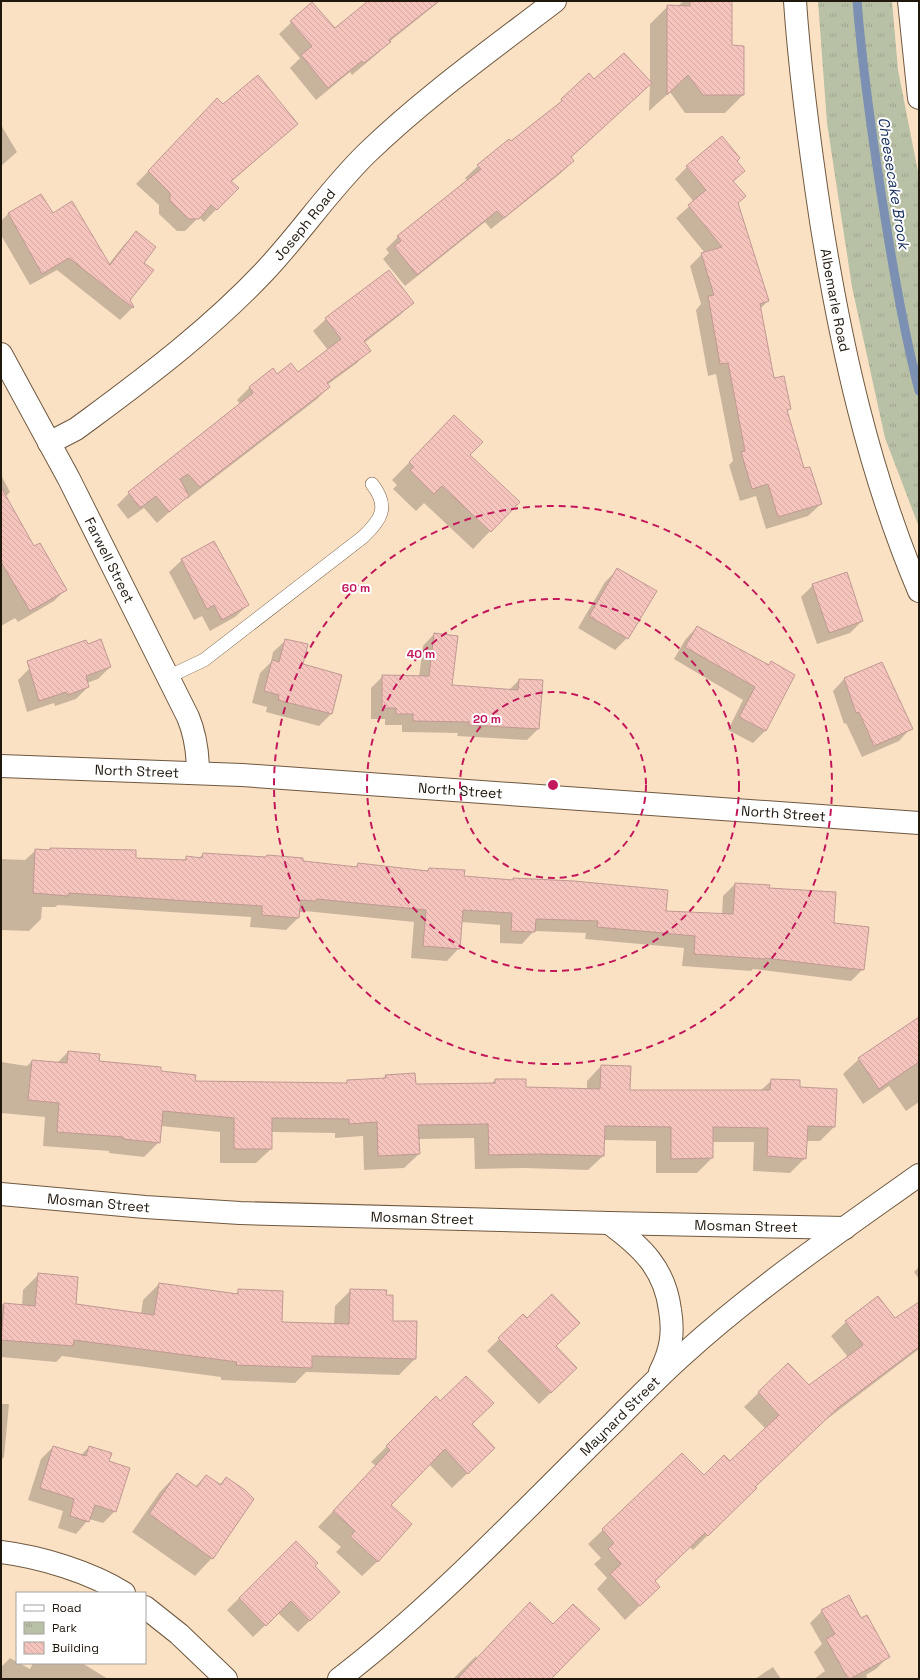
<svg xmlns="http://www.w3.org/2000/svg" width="920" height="1680" font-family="'Space Grotesk',sans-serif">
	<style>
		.park { fill: url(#park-tufts) }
		.shadow { fill: #0003 }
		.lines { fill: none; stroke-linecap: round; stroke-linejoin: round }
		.stream { stroke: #7c90b3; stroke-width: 9 }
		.building { fill: url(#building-back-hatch); stroke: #c09993 }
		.lane-casing { stroke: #6e583f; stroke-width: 14 }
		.street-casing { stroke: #6e583f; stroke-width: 24 }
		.secondary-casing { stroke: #6e583f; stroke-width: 24 }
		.lane { stroke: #fff; stroke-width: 13 }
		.street { stroke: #fff; stroke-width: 22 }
		.secondary { stroke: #fff; stroke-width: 22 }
		.ring { fill: none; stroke: #c2185b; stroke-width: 2; stroke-dasharray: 7 5 }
		.labels { text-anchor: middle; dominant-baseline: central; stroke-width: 4; stroke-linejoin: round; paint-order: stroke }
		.street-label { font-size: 14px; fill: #20170d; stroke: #fff }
		.water-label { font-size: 15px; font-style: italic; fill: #162e5c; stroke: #fff }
		.centre { fill: #c2185b; stroke: #fff; stroke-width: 2 }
		.ring-label { font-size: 12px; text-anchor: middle; font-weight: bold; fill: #c2185b; stroke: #fff; stroke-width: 4; stroke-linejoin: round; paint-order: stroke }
	</style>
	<defs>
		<pattern id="park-tufts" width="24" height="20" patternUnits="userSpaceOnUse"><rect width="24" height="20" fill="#b8c0a5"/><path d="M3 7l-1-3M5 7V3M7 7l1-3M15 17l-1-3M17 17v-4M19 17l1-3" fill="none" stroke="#9ea48d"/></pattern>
		<pattern id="building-back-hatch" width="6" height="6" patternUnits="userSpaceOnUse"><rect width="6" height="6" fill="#f5c4bd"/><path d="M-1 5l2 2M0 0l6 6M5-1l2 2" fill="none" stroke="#d2a8a1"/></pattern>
	</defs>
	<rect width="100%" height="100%" fill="#fbe1c4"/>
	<path class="park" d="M818,1H892L898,70L919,177V527L885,438L852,287L827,123Z"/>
	<path class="shadow" d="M370,1H440L389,42L377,54L352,75L350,72L316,100L290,68L300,58L279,34L312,3L335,29Z
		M683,1H731V46L743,95L725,113H685L670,92L649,111L650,84L570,158L573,161L561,173L491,229L485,222L405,286L383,259L389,253L386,249L398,237L468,181L465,178L478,166L509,140L511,143L550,112L589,75L594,80L650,82V24L668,6H678Z
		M223,106L297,124L231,182L237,188L204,222L199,217L185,231H177L159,214V205L136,184L205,112Z
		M1,125L17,152L1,166Z
		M735,161L744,171L733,182L745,196L737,204L768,301L760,309L773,379L790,409L786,412L804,469L821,504L808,516L766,529L756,496L740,501L729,465L733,461L716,374L708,376L696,310L701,304L690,266L702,254L705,253L676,218L694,202L675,179L687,167Z
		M41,195L52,214L108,265L124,245L136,233L143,263L129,300L133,307L120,320L57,270L30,285L1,235V221L8,214Z
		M413,303L400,315L364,343L369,350L357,363L327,385L329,387L317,399L187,499L186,497L157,523L144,508L128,519L117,505L129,493L241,405L237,400L249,388L273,370L277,375L298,374L328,350L313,331L326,319Z
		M437,434L469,455L518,502L473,549L424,503L416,511L393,489L397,485L392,480Z
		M1,475L10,492L5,497L34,548L65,590L54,601L18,622L15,618L1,626Z
		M182,560L248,605L235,617L210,631L202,616L194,620L169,572Z
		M618,569L627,638L615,650L578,628L605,582Z
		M813,585L862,621L850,633L817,644L801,597Z
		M697,627L769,665L794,675L765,731L753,743L728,730L743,700L674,659L685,640Z
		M434,634L451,686L509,690L519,680L538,729L527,740L457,736L458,733L402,732V725H385V719H371V688L383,676L419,677L423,646Z
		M286,640L331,714L319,726L266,712L267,707L252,703L260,673L271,662L273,652Z
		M87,645L110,667L98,679L87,683L88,687L76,699L55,706L54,703L27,712L18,680L30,668Z
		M845,678L911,728L899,741L862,757L846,723L844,724L833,691Z
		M51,849L135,859L183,861L187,857L199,858L203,854L354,868L358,864L426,871L429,869L463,877L665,912L722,915L723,896L735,884L768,888L833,924L863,969L851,981L753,969L751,971L682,966L684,948L585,939L586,933L534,931L522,944L500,943V925L461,922L459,948L447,961L411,958L414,922L305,911L303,912H299L298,918L286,930L250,927L251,917L58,905L55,907H42L41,919L29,931L1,930V859L25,860L36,850L48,851Z
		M919,1018V1102L906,1111L889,1086L863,1104L843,1074L859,1059Z
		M68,1052L98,1062L160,1072L194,1082L345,1084L347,1081L382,1079L386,1076L415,1085L491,1084L495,1080L525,1088L587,1090V1081L601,1066L629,1091H760L772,1080L799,1088L834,1127L820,1141H806L805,1158L790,1173L753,1171L754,1142H712V1158L697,1173H656V1141L604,1140L603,1156L588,1170L525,1168L475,1169L474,1138L418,1139L419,1154L404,1168L364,1170L363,1136L335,1138V1133L271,1132V1149L256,1163H220V1132L161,1126L159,1142L144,1157L109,1153V1151L43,1146L45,1117L1,1113V1062L27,1066L32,1061L57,1063Z
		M919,1267V1279L914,1272Z
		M39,1274L75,1305L141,1314L143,1300L159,1284L235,1295L239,1290L281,1323L334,1324L335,1306L351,1290L385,1296L392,1322L415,1359L399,1375L306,1372L295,1383L221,1380V1377L62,1356L56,1362L1,1357V1304L22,1306L23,1290Z
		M878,1298L895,1320L919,1303V1349L823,1422L754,1487L755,1488L693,1550L690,1547L654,1582L659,1587L625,1620L597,1589L607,1578L594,1564L601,1558L588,1544L682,1455L704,1477L730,1463L766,1429L744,1407L787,1365L809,1387L848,1357L831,1336L846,1322Z
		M523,1315L555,1347L564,1380L539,1404L487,1351Z
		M436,1398L494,1448L452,1488L429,1464L390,1505L378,1561L362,1576L336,1552L341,1547L318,1527L376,1466L371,1462Z
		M1,1404H9L4,1457L1,1460Z
		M53,1447L81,1455L89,1447L108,1462L115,1511L103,1523L89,1519L76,1534L58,1528L63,1511L28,1500L41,1459Z
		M177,1474L195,1487L206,1476L219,1485L226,1478L212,1558L195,1576L132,1532L160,1492Z
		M296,1542L314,1567L339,1592L298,1632L278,1613L253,1637L227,1610Z
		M822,1611L861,1620L888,1657L876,1669L866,1675L867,1677L865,1679H814L825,1671L814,1652L822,1644L810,1623Z
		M476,1656L477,1658L550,1679H453Z
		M10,1658L30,1669L33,1663H82L108,1679H1V1667Z
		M773,1667L781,1679H755Z"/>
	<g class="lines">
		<path class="stream" d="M857,1C863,76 874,150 886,224C895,280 905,336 919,391"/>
	</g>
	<path class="building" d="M368,1H439L389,40L391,42L364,63L362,61L328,88L301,55L312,46L290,21L312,2L335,28Z
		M690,1H732V45L744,46V95H703L688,75L667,95V5L690,6Z
		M624,53L652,83L571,157L574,161L504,218L497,211L417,275L394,246L401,241L397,236L481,169L477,165L509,139L511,141L562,101L561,99L589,73L594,79Z
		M258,75L298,124L231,181L239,188L217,210L211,205L199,219H189L170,201V193L148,171L217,98L223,104Z
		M722,136L740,158L737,161L745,171L733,181L746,196L738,203L769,301L760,304L774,378L784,376L791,409L787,410L804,468L810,467L822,504L778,517L768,484L752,489L741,452L745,451L728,363L720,364L708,296L714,295L701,253L722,247L688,205L706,190L686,166Z
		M41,194L53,213L72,201L110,265L136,231L156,247L144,263L154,270L130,300L134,307L133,308L69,258L42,274L8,213Z
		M389,270L414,303L364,341L371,351L327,383L330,387L200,487L188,474L180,479L189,496L169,512L156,496L140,508L128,492L253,393L249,387L273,368L277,374L291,363L298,372L341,339L325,318Z
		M454,415L483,442L470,455L520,502L491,532L442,486L434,494L410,470L414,467L409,462Z
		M1,487L34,546L40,543L67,590L30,611L1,562Z
		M214,541L249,605L222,620L214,605L207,609L181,559Z
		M617,568L657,591L628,639L589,616Z
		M847,572L863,621L829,633L812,584Z
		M697,626L769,665L771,661L795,675L766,731L739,717L755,687L685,647Z
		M434,633L458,636L452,685L518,690L519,679L543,680L539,729L469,725V722L413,721V714H396V708H382V675L429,676Z
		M101,639L111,667L86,676L89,687L68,695L66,692L39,701L27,661L86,640L88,644Z
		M285,639L308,644L303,664L342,675L332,714L278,700L279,695L264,691L272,660L279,662Z
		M882,662L913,729L874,746L859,712L856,713L844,678Z
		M50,848L136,850V858L186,860V856L202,858L203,853L266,857L267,855L303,858V861L357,867L358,863L428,871L429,868L465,870L464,876L513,880V878L574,881L668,890L666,911L733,914L735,883L770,885L769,888L836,892L834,923L869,927L864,970L765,958V959L694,954L695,936L597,927L598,921L536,919L535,932L511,931L512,913L463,910L460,949L423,946L426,910L317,899L316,901L301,900L299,918L262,915V906L69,893L68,896L33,893L35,849L50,850Z
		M919,1017V1062L879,1089L858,1058Z
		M68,1051L100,1054L99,1061L161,1067V1071L196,1075L195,1081L347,1083V1080L386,1078L385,1075L415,1073L416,1084L495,1083V1079H526V1087L600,1089L601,1065L631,1066L630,1090H770L771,1079L800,1080V1087L837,1089L835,1127L808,1126L806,1159L767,1156L768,1128L713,1127V1158L671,1159V1127L605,1126L604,1156L540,1154L489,1155L488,1124L418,1125L420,1154L378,1156L377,1122L349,1124V1119L272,1118V1149H234V1118L163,1111L160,1143L123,1139V1137L57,1132L59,1103L28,1100L32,1060L67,1063Z
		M38,1273L78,1277L76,1304L154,1315L159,1283L238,1294V1289L283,1291L282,1322L349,1324L350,1289L387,1290L386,1295H393V1321H417L416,1359L312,1356V1368L236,1365L237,1362L74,1340L73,1346L1,1340L4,1303L35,1306Z
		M552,1294L580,1323L556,1346L577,1368L551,1393L498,1338L523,1314L527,1318Z
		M878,1296L895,1318L919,1302V1347L838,1408L755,1487L757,1488L708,1536L705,1533L655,1581L660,1587L640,1606L610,1574L621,1564L608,1549L614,1543L602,1529L682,1453L704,1475L724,1455L730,1461L779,1415L758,1392L788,1363L809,1385L863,1345L845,1321Z
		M466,1376L494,1403L472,1424L495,1448L468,1474L445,1449L391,1505L412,1524L378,1562L350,1536L355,1531L333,1511L390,1450L386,1446L436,1396L440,1401Z
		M53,1446L86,1456L89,1446L112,1453L109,1461L130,1468L116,1512L95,1505L89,1522L70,1516L74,1499L40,1488Z
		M177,1473L197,1487L206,1475L221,1485L226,1477L245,1490L254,1499L213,1559L149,1514Z
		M296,1541L318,1563L315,1566L340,1592L310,1621L291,1601L266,1626L239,1598Z
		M849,1595L861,1618L867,1615L890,1657L850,1679H848L826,1639L835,1634L821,1610Z
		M530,1602L553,1624L573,1604L600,1629L551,1679H457Z"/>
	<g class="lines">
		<defs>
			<path id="lane" d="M168,677L204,660L213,653L363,537C381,520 390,507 372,484"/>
			<g id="street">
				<path id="s1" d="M795,1C800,75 810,148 821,221C841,347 869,473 919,591"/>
				<path d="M909,1L919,98"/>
				<path id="s2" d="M1,354L69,479L188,717C196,736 198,753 198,773"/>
				<path id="s3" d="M49,443L76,429L91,418C152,373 212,327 264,272C300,234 329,190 367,153C425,97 491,50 555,1"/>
				<path id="s4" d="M1,1194L145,1207L240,1213L609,1223L845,1228"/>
				<path d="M609,1223C642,1247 665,1269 670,1310C674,1333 671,1351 660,1372"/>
				<path d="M1,1552C41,1557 90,1572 124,1593"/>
				<path d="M145,1607L179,1634L226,1679"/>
				<path id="s5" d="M339,1679C438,1603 524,1510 613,1423C637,1399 660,1375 685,1353C758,1287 839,1232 919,1175"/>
			</g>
			<g id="secondary">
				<path id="s6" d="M1,766L242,775L919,823"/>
			</g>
		</defs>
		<use href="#lane" class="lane-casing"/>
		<use href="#street" class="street-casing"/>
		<use href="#secondary" class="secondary-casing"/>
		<use href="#lane" class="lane"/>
		<use href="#street" class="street"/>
		<use href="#secondary" class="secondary"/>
	</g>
	<g class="ring">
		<circle cx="553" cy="785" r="93"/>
		<circle cx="553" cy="785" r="186"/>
		<circle cx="553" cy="785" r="279"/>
	</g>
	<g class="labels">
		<g class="street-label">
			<text stroke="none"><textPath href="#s3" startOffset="338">Joseph Road</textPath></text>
			<text stroke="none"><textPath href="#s1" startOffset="302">Albemarle Road</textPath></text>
			<text stroke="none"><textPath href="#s2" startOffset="233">Farwell Street</textPath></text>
			<text stroke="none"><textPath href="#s6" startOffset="136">North Street</textPath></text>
			<text stroke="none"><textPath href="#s6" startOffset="460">North Street</textPath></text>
			<text stroke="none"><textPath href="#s6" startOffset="784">North Street</textPath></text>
			<text stroke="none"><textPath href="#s4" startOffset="98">Mosman Street</textPath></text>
			<text stroke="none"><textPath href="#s4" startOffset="422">Mosman Street</textPath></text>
			<text stroke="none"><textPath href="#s4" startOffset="746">Mosman Street</textPath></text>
			<text stroke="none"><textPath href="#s5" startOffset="385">Maynard Street</textPath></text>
		</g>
		<g class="water-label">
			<text transform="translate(894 183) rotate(81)">Cheesecake Brook</text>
		</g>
	</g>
	<circle cx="553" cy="785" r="6" class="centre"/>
	<g class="ring-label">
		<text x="356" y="592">60 m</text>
		<text x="421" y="658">40 m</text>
		<text x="487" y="723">20 m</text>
	</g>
	<rect width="920" height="1680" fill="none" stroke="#20170d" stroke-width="4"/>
	<rect x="16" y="1592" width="130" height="72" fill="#ffffff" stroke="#a6a29e"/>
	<rect x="24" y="1605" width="20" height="6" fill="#ffffff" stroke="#a6a29e"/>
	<text x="52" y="1612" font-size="12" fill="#20170d">Road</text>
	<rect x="24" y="1622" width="20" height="12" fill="url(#park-tufts)" stroke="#a6a29e"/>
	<text x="52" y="1632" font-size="12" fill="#20170d">Park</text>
	<rect x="24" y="1642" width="20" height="12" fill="url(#building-back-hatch)" stroke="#a6a29e"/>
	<text x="52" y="1652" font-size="12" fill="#20170d">Building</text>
</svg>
